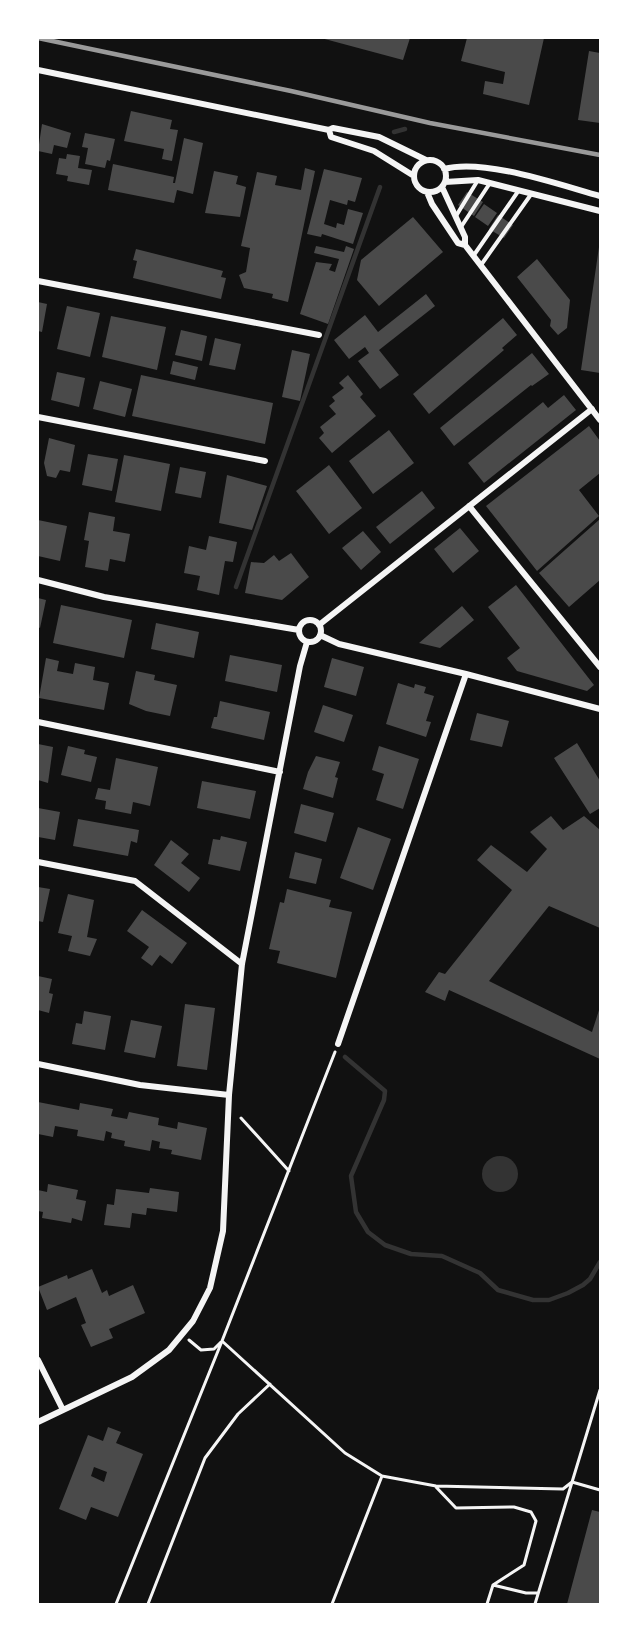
<svg xmlns="http://www.w3.org/2000/svg" width="638" height="1642" font-family="Signika,sans-serif">
	<style>
		.water { fill: #333 }
		.lines { fill: none; stroke-linecap: round; stroke-linejoin: round }
		.stream { stroke: #333; stroke-width: 4.5 }
		.building { fill: #4a4a4a; fill-rule: evenodd }
		.path { stroke: #f5f5f5; stroke-width: 3 }
		.service { stroke: #f5f5f5; stroke-width: 4 }
		.minor { stroke: #f5f5f5; stroke-width: 6 }
		.rail { stroke: #9a9a9a; stroke-width: 4.5 }
	</style>
	<rect width="100%" height="100%" fill="#111"/>
	<path class="water" d="M482 1174a18 18 0 1 1 36 0a18 18 0 1 1-36 0Z"/>
	<g class="lines">
		<path class="stream" d="M394,132L405,129
			M236,587L380,187
			M345,1057L385,1091L384,1100L351,1176L356,1212L368,1232L385,1245L411,1254L442,1256L480,1273L498,1290L533,1300H549L568,1293L583,1285L590,1279L600,1262"/>
	</g>
	<path class="building" d="M321,38H410L403,60Z
		M467,38H544L529,105L483,94L485,81L503,84L505,72L461,61Z
		M589,51L600,53V123L578,120Z
		M131,111L172,120L170,129L178,130L172,161L162,159L164,149L124,141Z
		M42,124L71,133L67,148L54,145L52,154L38,151Z
		M85,133L115,139L110,161L107,160L105,168L85,164L88,148L82,147Z
		M184,138L203,143L193,194L177,190L174,203L108,190L113,164L174,177L173,183H175Z
		M67,154L80,156L78,168L92,170L89,185L67,181L68,176L56,174L59,158L66,159Z
		M305,168L315,171L288,302L272,298L273,294L244,288L239,275L246,272L250,248L241,246L257,172L277,176L275,185L301,190Z
		M324,169L362,178L355,202L348,200L347,205L330,200L324,224L336,228L337,223L344,225L348,209L363,213L353,244L322,234L321,237L307,234Z
		M214,171L238,176L236,184L246,187L240,217L205,213Z
		M467,192L483,202L474,216L458,205Z
		M484,204L497,213L488,226L475,217Z
		M498,215L513,225L504,238L489,229Z
		M413,217L443,252L379,306L357,280L361,260Z
		M316,246L344,252L346,246L354,249L328,324L300,314L316,262L332,264L329,270L335,272L339,259L314,253Z
		M599,247H600V373L581,370Z
		M136,249L223,271L221,277L226,278L221,299L133,278L137,261L133,260Z
		M537,259L570,300L567,328L558,335L550,326L551,320L517,277Z
		M426,294L435,306L379,350L399,375L380,389L358,361L369,353L365,347L349,359L334,340L365,315L378,332Z
		M38,302L47,304L42,332L38,331Z
		M67,306L100,313L90,357L57,349Z
		M111,316L166,327L157,370L102,357Z
		M503,318L517,335L502,348L504,350L429,414L413,394Z
		M181,330L207,336L202,361L175,355Z
		M215,338L241,344L235,370L209,365Z
		M292,350L310,354L300,401L282,397Z
		M532,353L549,374L532,386L531,385L454,446L440,428Z
		M173,361L198,367L195,380L170,374Z
		M57,372L85,378L79,407L51,400Z
		M141,375L273,403L265,444L132,416Z
		M348,375L363,394L360,397L376,416L332,453L319,438L324,433L320,427L336,414L329,406L335,401L332,397L344,388L339,383Z
		M100,381L132,389L125,417L93,409Z
		M564,395L576,410L484,483L468,463L543,402L548,408Z
		M589,426L600,441V473L579,490L599,516L537,571L486,506Z
		M389,430L414,463L373,494L349,461Z
		M49,438L75,445L70,472L60,470L56,478L47,476L44,463Z
		M88,454L118,459L112,491L82,485Z
		M124,455L170,464L161,511L115,502Z
		M329,465L362,508L329,534L296,491Z
		M180,467L206,472L201,498L175,493Z
		M227,475L267,486L252,530L219,523Z
		M422,491L435,508L390,544L376,527Z
		M89,512L115,517L113,531L130,534L125,562L110,559L108,571L85,567L89,541L84,540Z
		M600,519V580L569,607L539,573Z
		M38,520L67,526L60,561L38,556Z
		M460,528L479,551L453,573L434,549Z
		M363,531L381,552L361,570L342,548Z
		M209,536L237,542L233,562L225,561L219,595L197,590L200,576L184,573L189,546L206,550Z
		M291,553L309,577L282,600L245,593L251,562L264,563L274,555L279,561Z
		M516,585L594,685L587,691L517,671L507,658L520,648L488,607Z
		M38,598L46,600L40,628L38,627Z
		M61,605L132,620L124,658L53,643Z
		M462,606L474,620L440,648L419,643Z
		M156,623L199,632L194,658L151,649Z
		M230,655L282,665L277,692L225,681Z
		M46,658L59,661L57,671L73,674L75,663L95,667L93,680L109,683L104,710L39,698Z
		M332,658L364,667L356,696L324,687Z
		M136,671L155,675L154,680L177,685L170,716L146,711L129,704Z
		M398,683L414,688L415,684L426,687L424,693L434,696L426,721L431,722L426,737L386,724Z
		M220,701L270,712L264,740L211,728L214,717H217Z
		M323,705L353,715L344,742L314,732Z
		M477,713L509,721L502,747L470,740Z
		M577,743L600,781V808L590,814L554,758Z
		M38,744L53,747L48,783L38,780Z
		M68,746L85,750L84,754L97,757L91,782L61,775Z
		M379,746L419,759L403,809L376,800L384,774L372,770Z
		M316,756L340,762L335,777L338,778L333,798L303,789L308,772Z
		M116,758L158,767L150,806L133,802L131,814L105,809L106,801L95,799L98,788L110,790Z
		M202,781L256,791L250,819L197,808Z
		M301,804L334,813L326,842L294,833Z
		M38,808L60,812L55,840L38,837Z
		M551,816L563,830L584,816L600,830V928L549,906L489,981L592,1032L600,1007V1059L449,990L445,1001L425,992L439,972L445,974L512,890L477,860L491,845L527,872L547,849L530,832Z
		M78,819L139,830L137,843L131,841L128,856L73,846Z
		M358,827L391,839L373,890L340,878Z
		M221,836L247,842L240,871L208,864L213,839L220,840Z
		M171,840L189,854L181,863L200,878L189,892L154,865Z
		M295,852L322,859L316,884L289,878Z
		M38,887L50,889L43,922L38,921Z
		M287,889L331,900L329,907L352,912L336,978L277,963L280,951L269,949L280,902L284,903Z
		M68,894L94,900L87,937L97,939L90,956L68,951L72,936L58,933Z
		M142,910L187,943L172,964L160,955L152,966L141,958L149,947L127,931Z
		M38,976L52,979L49,993L53,994L49,1013L38,1010Z
		M185,1004L215,1008L207,1070L177,1066Z
		M84,1011L111,1016L105,1050L72,1044L76,1023L82,1024Z
		M131,1020L162,1026L155,1058L124,1052Z
		M38,1102L79,1110L80,1103L113,1109L111,1116L127,1119L129,1112L159,1118L158,1125L177,1129L178,1122L207,1128L201,1160L171,1154L172,1150L159,1148L160,1142L152,1140L150,1151L124,1146L125,1141L111,1138L112,1133L106,1131L104,1141L77,1136L78,1130L55,1126L53,1137L38,1134Z
		M48,1184L78,1190L76,1199L86,1201L82,1221L72,1218L71,1223L42,1218L43,1212L38,1211V1190L47,1192Z
		M150,1188L179,1192L177,1212L147,1208L146,1215L132,1213L130,1228L104,1225L107,1204L114,1205L116,1189L149,1193Z
		M92,1269L102,1293L107,1290L109,1296L133,1285L145,1313L109,1329L113,1338L91,1347L81,1325L86,1323L76,1297L47,1310L38,1287L67,1275L68,1279Z
		M108,1427L121,1432L116,1443L143,1454L118,1517L91,1507L86,1520L59,1509L88,1435L103,1441ZM94,1467L107,1472L104,1482L91,1476Z
		M592,1510L600,1512V1604H567Z"/>
	<g class="lines">
		<path class="path" d="M241,1118L289,1171
			M189,1340L201,1350L214,1349L221,1342
			M222,1341L345,1453L382,1476L436,1486L563,1489L572,1482
			M572,1482L600,1490
			M436,1487L456,1508L514,1507L531,1512L536,1521L524,1565L493,1585
			M116,1604L222,1341L335,1052
			M148,1604L205,1458L238,1414L270,1384
			M332,1604L382,1476
			M487,1604L493,1585L526,1593H538
			M535,1604L600,1390"/>
		<path class="service" d="M456,216L478,180
			M461,227L490,183
			M474,255L519,190
			M481,265L532,193"/>
		<path class="minor" d="M38,70L329,130L333,128L379,137L426,160
			M329,130L331,137L374,151L414,176
			M414 176a16 16 0 1 1 32 0a16 16 0 1 1-32 0Z
			M444,169C484,158 560,185 600,196
			M445,182L478,180L600,211
			M442,187L465,237V245
			M427,192L432,204L458,243L465,245L600,420
			M38,281L319,335
			M38,417L265,461
			M469,506L600,667
			M38,580L104,597L299,630
			M299 631a11 11 0 1 1 22 0a11 11 0 1 1-22 0Z
			M319,625L592,409
			M320,635L339,644L466,674L600,709
			M38,722L280,772
			M38,862L135,881L242,964
			M338,1044L466,674
			M38,1064L140,1085L229,1095
			M38,1360L63,1410
			M38,1422L132,1377L169,1350L193,1321L210,1288L223,1231L229,1095L242,964L300,666L307,642"/>
		<path class="rail" d="M38,38L291,91L430,123L600,155"/>
	</g>
	<rect width="638" height="1642" fill="none" stroke="#ffffff" stroke-width="78"/>
</svg>
